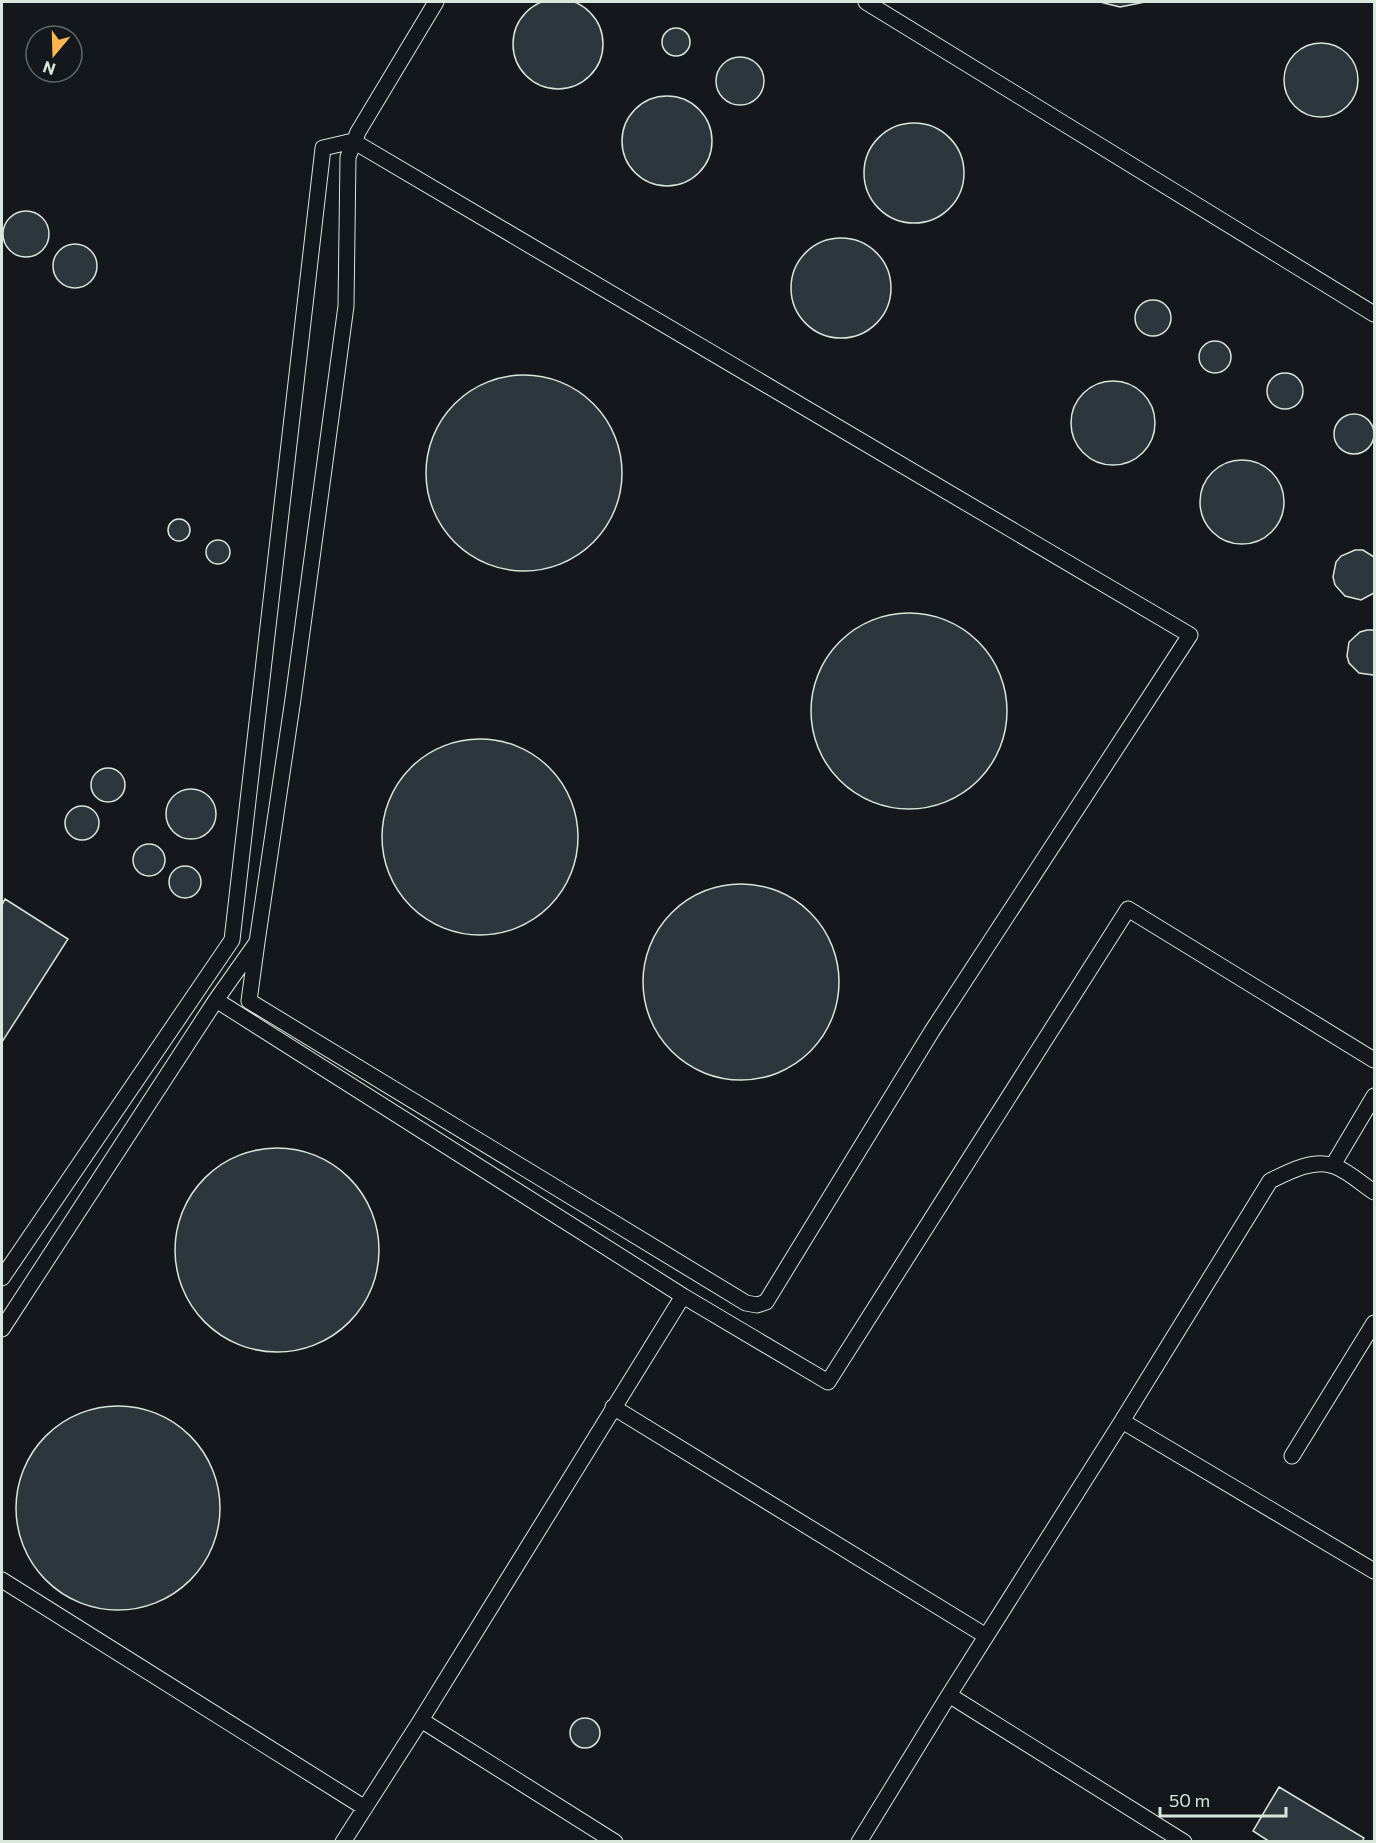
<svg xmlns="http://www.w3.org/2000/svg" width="1376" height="1843" font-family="Commissioner,sans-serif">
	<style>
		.building { fill: #2c363c; stroke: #d8e6dc; stroke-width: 1.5 }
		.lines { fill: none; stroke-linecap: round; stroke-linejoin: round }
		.minor-casing { stroke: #d8e6dc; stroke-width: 17 }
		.minor { stroke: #14181c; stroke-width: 15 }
	</style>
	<rect width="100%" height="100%" fill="#14181c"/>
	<path class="building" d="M513 44a45 45 0 1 1 90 0a45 45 0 1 1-90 0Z
		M1100,2H1145L1120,7Z
		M662 42a14 14 0 1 1 28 0a14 14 0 1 1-28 0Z
		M1284 80a37 37 0 1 1 74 0a37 37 0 1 1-74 0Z
		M716 81a24 24 0 1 1 48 0a24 24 0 1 1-48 0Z
		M622 141a45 45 0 1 1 90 0a45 45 0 1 1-90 0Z
		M864 173a50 50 0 1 1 100 0a50 50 0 1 1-100 0Z
		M3 234a23 23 0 1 1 46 0a23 23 0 1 1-46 0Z
		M791 288a50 50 0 1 1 100 0a50 50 0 1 1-100 0Z
		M53 266a22 22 0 1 1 44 0a22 22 0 1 1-44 0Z
		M1135 318a18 18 0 1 1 36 0a18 18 0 1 1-36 0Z
		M1199 357a16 16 0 1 1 32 0a16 16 0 1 1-32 0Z
		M1267 391a18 18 0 1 1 36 0a18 18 0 1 1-36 0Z
		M426 473a98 98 0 1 1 196 0a98 98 0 1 1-196 0Z
		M1071 423a42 42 0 1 1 84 0a42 42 0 1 1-84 0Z
		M1334 434a20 20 0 1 1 40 0a20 20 0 1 1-40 0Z
		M1200 502a42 42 0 1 1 84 0a42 42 0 1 1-84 0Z
		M168 530a11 11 0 1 1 22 0a11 11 0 1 1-22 0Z
		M206 552a12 12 0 1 1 24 0a12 12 0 1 1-24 0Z
		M1355,550H1363L1374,557V593L1361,600L1345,596L1335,585L1333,577L1336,562L1341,556Z
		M811 711a98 98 0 1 1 196 0a98 98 0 1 1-196 0Z
		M1367,630H1374V675H1373L1359,673L1349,663L1347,656L1349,642L1360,632Z
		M382 837a98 98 0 1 1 196 0a98 98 0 1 1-196 0Z
		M91 785a17 17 0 1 1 34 0a17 17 0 1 1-34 0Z
		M166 814a25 25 0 1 1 50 0a25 25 0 1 1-50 0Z
		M65 823a17 17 0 1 1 34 0a17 17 0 1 1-34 0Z
		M133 860a16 16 0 1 1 32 0a16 16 0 1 1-32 0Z
		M169 882a16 16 0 1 1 32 0a16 16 0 1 1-32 0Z
		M643 982a98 98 0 1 1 196 0a98 98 0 1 1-196 0Z
		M5,899L68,939L2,1042V905Z
		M175 1250a102 102 0 1 1 204 0a102 102 0 1 1-204 0Z
		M16 1508a102 102 0 1 1 204 0a102 102 0 1 1-204 0Z
		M570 1733a15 15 0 1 1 30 0a15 15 0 1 1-30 0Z
		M1279,1787L1364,1838L1362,1842H1270L1253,1831Z"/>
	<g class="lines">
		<defs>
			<path id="minor" d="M866,2L1374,314
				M216,1000L257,942L293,699L346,306L348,157L358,132L436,2
				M1333,1165L1374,1096
				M2,1278L232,940L323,148L353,141L1190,635L932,1031L766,1302L757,1305L746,1303L249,1001L257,942
				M683,1296L828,1382L1128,909L1374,1060
				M2,1329L216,1000L683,1296L421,1720
				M613,1407L986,1636
				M1122,1421L1270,1181C1288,1172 1314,1158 1334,1166C1348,1171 1362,1184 1374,1192
				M1292,1456L1374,1323
				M2,1580L365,1808
				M949,1695L1122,1421L1374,1571
				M343,1842L421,1720L615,1842
				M859,1842L949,1695L1184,1842"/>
		</defs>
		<use href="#minor" class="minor-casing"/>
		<use href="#minor" class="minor"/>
	</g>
	<rect width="1376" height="1843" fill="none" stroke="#d8e6dc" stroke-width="6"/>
	<g transform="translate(54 54) rotate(199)"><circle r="28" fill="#14181c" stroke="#626a69" stroke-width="1.5"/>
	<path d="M0-4.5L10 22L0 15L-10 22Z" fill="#ffb74d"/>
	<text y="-9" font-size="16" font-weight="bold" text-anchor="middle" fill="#d8e6dc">N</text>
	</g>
	<path d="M1160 1807v9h126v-9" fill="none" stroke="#d8e6dc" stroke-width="3"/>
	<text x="1169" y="1807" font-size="18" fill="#d8e6dc" stroke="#14181c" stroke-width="4.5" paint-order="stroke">50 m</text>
</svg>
